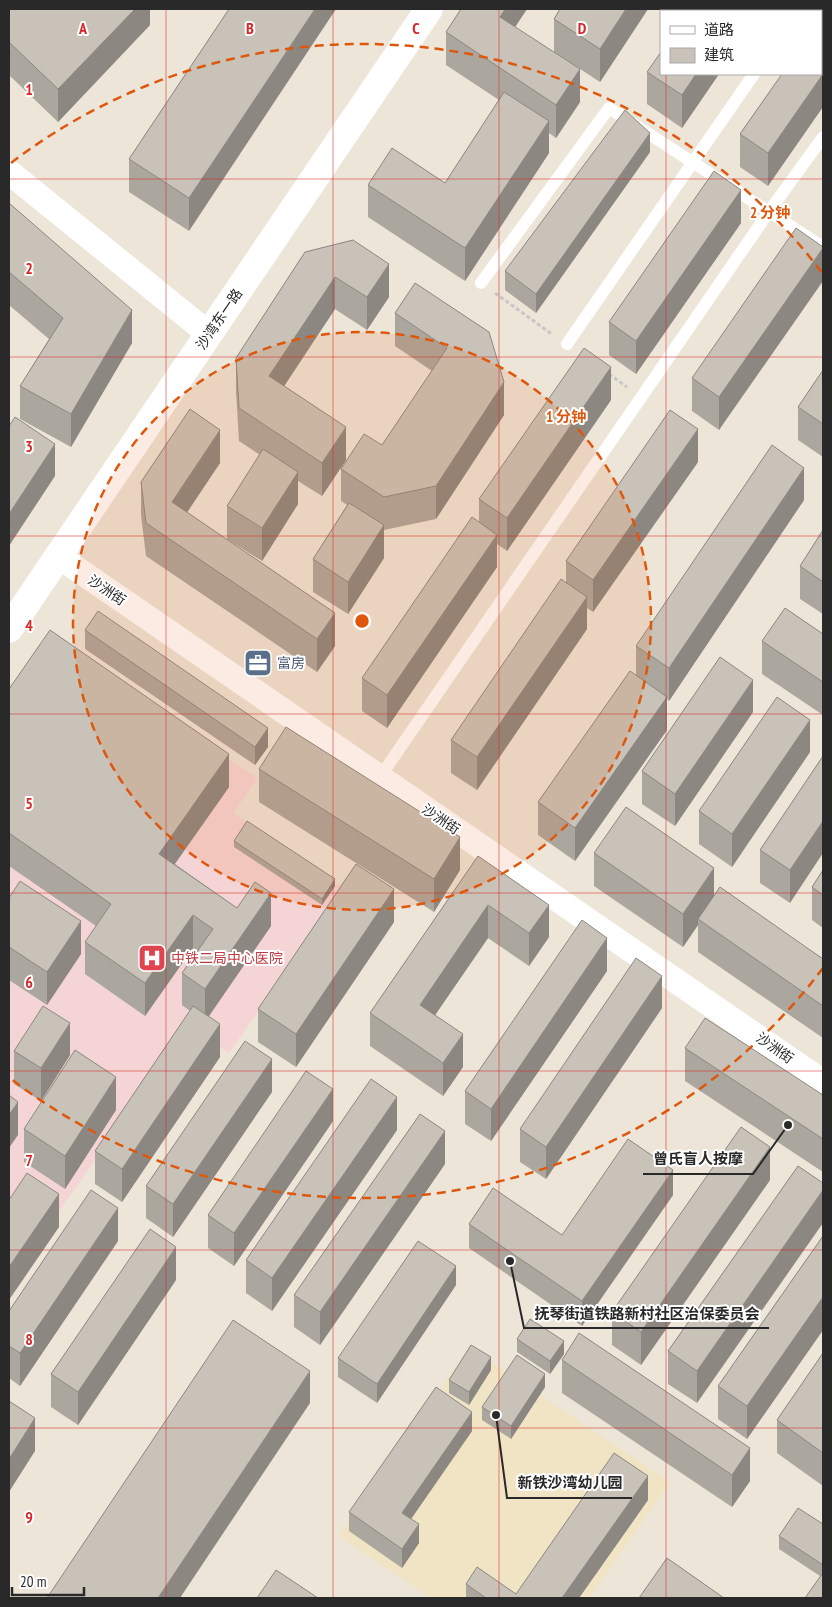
<svg xmlns="http://www.w3.org/2000/svg" width="832" height="1607" font-family="'PT Sans Narrow','Noto Sans SC',sans-serif">
	<style>
		.education { fill: #f1e4c5 }
		.medical { fill: #f5d4d5 }
		.lines { fill: none; stroke-linecap: round; stroke-linejoin: round }
		.path { stroke: #c7c7c7; stroke-width: 3; stroke-dasharray: 4 2.5; stroke-linecap: butt }
		.service { stroke: #fff; stroke-width: 12 }
		.minor { stroke: #fff; stroke-width: 25 }
		.tertiary { stroke: #fff; stroke-width: 28 }
		.wall { fill: #aca79e }
		.shaded-wall { fill: #8c8881 }
		.building { fill: #c8c2b8; stroke: #8c8881 }
		.grid { fill: none; stroke: #d62828; stroke-width: 1; stroke-opacity: 0.55 }
		.ring { fill: none; stroke: #de570d; stroke-width: 2.5; stroke-dasharray: 9 6 }
		.labels { text-anchor: middle; dominant-baseline: central; stroke-width: 4; stroke-linejoin: round; paint-order: stroke }
		.street-label { font-size: 14px; fill: #292929; stroke: #fff }
		.service-label { font-size: 14px; fill: #4e5e75; stroke: #fff; text-anchor: start }
		.health-label { font-size: 14px; fill: #be3a42; stroke: #fff; text-anchor: start }
		.grid-label { font-size: 16px; text-anchor: middle; font-weight: bold; fill: #d62828; stroke: #fff; stroke-width: 4; stroke-linejoin: round; paint-order: stroke }
		.centre { fill: #de570d; stroke: #fff; stroke-width: 2.5 }
		.ring-label { font-size: 15px; text-anchor: middle; font-weight: bold; fill: #de570d; stroke: #fff; stroke-width: 4; stroke-linejoin: round; paint-order: stroke }
		.leader { fill: none; stroke: #292929; stroke-width: 2 }
		.callout-dot { fill: #292929; stroke: #fff; stroke-width: 2 }
		.callout-label { font-size: 15px; text-anchor: middle; font-weight: bold; fill: #292929; stroke: #fff; stroke-width: 4; stroke-linejoin: round; paint-order: stroke }
	</style>
	<rect width="100%" height="100%" fill="#ede5d8"/>
	<path class="education" d="M469,1347L670,1482L590,1598H431L339,1536Z"/>
	<path class="medical" d="M47,641L258,778L233,813L344,889L229,1053L188,1028L52,1221L9,1213V698Z"/>
	<g class="lines">
		<path class="path" d="M495,293L553,335
			M609,374L627,387"/>
		<path class="service" d="M798,11L799,9
			M481,283L609,108L823,247
			M567,344L754,74
			M380,777L768,213L823,137"/>
		<path class="minor" d="M9,172L209,334
			M58,556L823,1082"/>
		<path class="tertiary" d="M9,629L429,9"/>
	</g>
	<path class="wall" d="M9,9H150V25L58,122L9,75Z
		M229,9L189,231L129,192V159Z
		M461,9H527L515,27L580,102L556,138L549,133V153L465,281L368,217V185L445,183L499,100L446,65V32Z
		M560,9H648L600,82L554,52V19Z
		M647,72L719,74L682,128L647,104Z
		M782,74L768,186L740,167V134Z
		M650,152L536,313L505,290V271Z
		M9,203L132,343L71,447L20,419V386L49,339L9,305Z
		M741,223L636,374L609,355V322Z
		M823,247L719,430L692,411V378Z
		M305,252L389,297L367,330L335,309L284,386L346,460L322,496L298,481V504L262,561L227,539V506L260,455L239,441L236,391V358Z
		M415,283L504,415L436,519L384,530V558L348,614L313,592V559L347,505L341,501V469L382,445L432,371L395,346V313Z
		M823,370V457L798,440V407Z
		M611,400L507,551L497,544V567L387,728L362,711V678L479,522V499Z
		M698,462L593,612L587,608V629L477,790L451,773V740L566,582V561Z
		M220,463L187,512L335,646L317,672L146,556L141,515V482Z
		M804,500L669,701L667,699V730L575,861L538,835V802L636,676V646Z
		M823,530V614L800,599V566Z
		M85,630L268,747L255,765L85,649Z
		M823,634V715L762,674V641Z
		M9,689L229,787L175,864L237,908L271,926L208,1016L220,1057L122,1202L95,1184V1151L190,1011L182,1005V973L197,951L193,948L145,1016L85,974V942L96,926L9,866Z
		M753,712L675,826L642,804V771Z
		M810,752L732,867L699,844V811Z
		M823,756L790,903L760,883V850Z
		M259,769L460,870L434,912L259,802Z
		M234,841L335,886L322,905L234,847Z
		M594,853L714,895L823,959V1038L698,952V925L683,947L594,886Z
		M478,856L549,937L529,966L488,938L435,1015L463,1067L443,1096L370,1046V1013Z
		M823,870V928L812,920V887Z
		M9,898L81,954L47,1005L9,980Z
		M394,922L296,1067L258,1042V1009Z
		M607,971L491,1141L465,1124V1091Z
		M662,1008L546,1179L520,1162V1129Z
		M685,1048L823,1095V1172L685,1081Z
		M14,1051L70,1055L41,1101L14,1084Z
		M272,1092L173,1237L146,1218V1186Z
		M116,1110L65,1189L24,1162V1129Z
		M333,1121L234,1266L208,1248V1215Z
		M397,1130L272,1311L246,1293V1260Z
		M445,1164L320,1345L294,1327V1295Z
		M798,1166L697,1403L668,1384V1351Z
		M770,1180L641,1365L612,1345V1312Z
		M673,1195L582,1326L469,1248V1224L562,1235Z
		M823,1236V1330L747,1439L718,1419V1386Z
		M118,1241L20,1386L9,1378V1311Z
		M176,1280L78,1425L51,1407V1374Z
		M456,1285L377,1403L338,1377V1358Z
		M517,1339L564,1354L550,1374L517,1352Z
		M823,1353V1486L777,1453V1420Z
		M562,1360L750,1481L732,1507L562,1393Z
		M491,1370L469,1405L449,1393V1380Z
		M545,1387L511,1439L482,1420V1407Z
		M472,1431L411,1519L419,1543L402,1568L349,1531V1512Z
		M648,1500L579,1598H466V1584L516,1594Z
		M823,1524V1598L820,1576L779,1549V1536Z"/>
	<path class="shaded-wall" d="M135,9H150V25L58,122V89Z
		M315,9H336L189,231V198Z
		M505,9H527L500,50V17Z
		M626,9H648L600,82V49Z
		M740,9H763L761,11H739Z
		M580,69V102L556,138V105Z
		M696,74H719L682,128V95Z
		M823,74V107L768,186V153Z
		M549,121V153L465,281V248Z
		M650,133V152L536,313V294Z
		M741,190V223L636,374V341Z
		M823,248V281L719,430V397Z
		M389,264V297L367,330V297Z
		M335,277V309L269,409V376Z
		M132,310V343L71,447V414Z
		M611,367V400L507,551V518Z
		M504,382V415L436,519V486Z
		M346,427V460L322,496V463Z
		M698,429V462L593,612V580Z
		M220,430V463L172,535V502Z
		M55,444V476L9,546V514Z
		M804,468V500L669,701V668Z
		M298,472V504L262,561V528Z
		M384,525V558L348,614V582Z
		M497,535V567L387,728V695Z
		M587,597V629L477,790V757Z
		M335,613V646L317,672V639Z
		M753,680V712L675,826V794Z
		M667,697V730L575,861V828Z
		M810,720V752L732,867V834Z
		M268,728V747L255,765V747Z
		M229,754V787L159,886V854Z
		M823,821V853L790,903V870Z
		M460,837V870L434,912V879Z
		M714,868V901L698,919V925L683,947V914Z
		M335,879V886L322,905V899Z
		M394,889V922L296,1067V1034Z
		M271,893V926L205,1022V989Z
		M488,905V938L420,1037V1005Z
		M549,905V937L529,966V933Z
		M193,915V948L145,1016V983Z
		M81,921V954L47,1005V972Z
		M607,938V971L491,1141V1109Z
		M662,976V1008L546,1179V1147Z
		M70,1023V1055L41,1101V1068Z
		M220,1024V1057L122,1202V1169Z
		M463,1034V1067L443,1096V1063Z
		M272,1059V1092L173,1237V1204Z
		M116,1077V1110L65,1189V1156Z
		M333,1089V1121L234,1266V1233Z
		M397,1097V1130L272,1311V1278Z
		M18,1102V1135L9,1148V1115Z
		M445,1131V1164L320,1345V1312Z
		M770,1147V1180L641,1365V1332Z
		M673,1170V1195L582,1326V1301Z
		M823,1190V1223L697,1403V1371Z
		M59,1194V1227L9,1300V1267Z
		M118,1208V1241L20,1386V1353Z
		M176,1247V1280L78,1425V1392Z
		M456,1266V1285L377,1403V1384Z
		M823,1297V1330L747,1439V1406Z
		M564,1341V1354L550,1374V1361Z
		M491,1357V1370L469,1405V1392Z
		M310,1371V1403L180,1598H158Z
		M545,1374V1387L511,1439V1426Z
		M472,1412V1431L402,1532V1513Z
		M35,1418V1451L9,1492V1459Z
		M750,1448V1481L732,1507V1475Z
		M648,1476V1500L579,1598H562Z
		M419,1524V1543L402,1568V1549Z"/>
	<path class="building" d="M9,9H135L58,89L9,42Z
		M229,9H315L189,198L129,159Z
		M461,9H505L500,17L580,69L556,105L446,32Z
		M560,9H626L600,49L554,19Z
		M690,9H740L739,11H689Z
		M823,15V74L768,153L740,134L782,74H821V18Z
		M661,52V74H696L682,95L647,72Z
		M504,92L549,121L465,248L368,185L392,148L445,183Z
		M625,110L650,133L536,294L505,271Z
		M714,171L741,190L636,341L609,322Z
		M9,203L132,310L71,414L20,386L63,318L9,272Z
		M796,228L823,247V248L719,397L692,378Z
		M353,240L389,264L367,297L335,277L269,376L346,427L322,463L239,408L236,358L305,252Z
		M415,283L489,332L504,382L436,486L384,497L341,469L364,434L382,445L447,348L395,313Z
		M584,348L611,367L507,518L479,499Z
		M823,370V424L798,407Z
		M190,409L220,430L172,502L335,613L317,639L146,523L141,482Z
		M670,410L698,429L593,580L566,561Z
		M15,417L55,444L9,514V426Z
		M772,445L804,468L669,668L636,646Z
		M263,449L298,472L262,528L227,506Z
		M349,503L384,525L348,582L313,559Z
		M472,517L497,535L387,695L362,678Z
		M823,530V582L800,566Z
		M561,579L587,597L477,757L451,740Z
		M785,608L823,634V682L762,641Z
		M98,611L268,728L255,747L85,630Z
		M50,630L229,754L159,854L237,908L255,882L271,893L205,989L182,973L213,929L193,915L145,983L85,942L111,904L9,833V689Z
		M720,657L753,680L675,794L642,771Z
		M630,671L667,697L575,828L538,802Z
		M777,697L810,720L732,834L699,811Z
		M286,727L460,837L434,879L259,769Z
		M823,756V821L790,870L760,850Z
		M626,807L714,868L683,914L594,853Z
		M247,821L335,879L322,899L234,841Z
		M478,856L549,905L529,933L488,905L420,1005L463,1034L443,1063L370,1013Z
		M356,864L394,889L296,1034L258,1009Z
		M823,870V895L812,887Z
		M20,881L81,921L47,972L9,947V898Z
		M720,887L823,959V1006L698,919Z
		M582,920L607,938L491,1109L465,1091Z
		M636,958L662,976L546,1147L520,1129Z
		M43,1006L70,1023L41,1068L14,1051Z
		M193,1006L220,1024L122,1169L95,1151Z
		M705,1018L823,1095V1139L685,1048Z
		M245,1041L272,1059L173,1204L146,1186Z
		M75,1050L116,1077L65,1156L24,1129Z
		M306,1071L333,1089L234,1233L208,1215Z
		M371,1079L397,1097L272,1278L246,1260Z
		M9,1095L18,1102L9,1115Z
		M420,1114L445,1131L320,1312L294,1295Z
		M741,1127L770,1147L641,1332L612,1312Z
		M628,1139L673,1170L582,1301L469,1224L493,1188L562,1235Z
		M798,1166L823,1183V1190L697,1371L668,1351Z
		M27,1173L59,1194L9,1267V1200Z
		M91,1190L118,1208L20,1353L9,1346V1311Z
		M150,1229L176,1247L78,1392L51,1374Z
		M823,1236V1297L747,1406L718,1386Z
		M418,1241L456,1266L377,1384L338,1358Z
		M530,1319L564,1341L550,1361L517,1339Z
		M233,1320L310,1371L158,1598H47Z
		M579,1333L750,1448L732,1475L562,1360Z
		M471,1345L491,1357L469,1392L449,1380Z
		M823,1353V1453L777,1420Z
		M517,1355L545,1374L511,1426L482,1407Z
		M436,1387L472,1412L402,1513L419,1524L402,1549L349,1512Z
		M9,1401L35,1418L9,1459Z
		M614,1453L648,1476L562,1598H486L466,1584L477,1567L516,1594Z
		M798,1508L823,1524V1565L779,1536Z
		M667,1558L724,1598H639Z
		M276,1570L318,1598H257Z
		M822,1574L823,1575V1598H805Z"/>
	<path class="grid" d="M166,9V1598M333,9V1598M499,9V1598M666,9V11M666,74V1598M9,179H823M9,357H823M9,536H823M9,714H823M9,893H823M9,1071H823M9,1250H823M9,1428H823"/>
	<circle cx="362" cy="621" r="289" fill="#de570d" fill-opacity=".12"/>
	<g class="ring">
		<circle cx="362" cy="621" r="289"/>
		<path d="M823 968A577 577 0 0 1 11 1079M11 163A577 577 0 0 1 823 274"/>
	</g>
	<defs>
		<symbol id="office-square" viewBox="-11 -11 22 22"><rect x="-9" y="-9" width="18" height="18" rx="4" fill="#5c6f8a" stroke="#fff"/><path d="M-6-3h4V-5.5h4V-3h4V5H-6ZM-1-4.5V-3h2v-1.5ZM-6 0V1H6V0Z" fill="#fff"/></symbol>
		<symbol id="hospital-square" viewBox="-11 -11 22 22"><rect x="-9" y="-9" width="18" height="18" rx="4" fill="#e0444e" stroke="#fff"/><path d="M-5-5h3v3.5h4V-5h3V5h-3V1.5h-4V5h-3Z" fill="#fff"/></symbol>
	</defs>
	<g fill-rule="evenodd">
		<use href="#office-square" x="242" y="647" width="32" height="32"/>
		<use href="#hospital-square" x="136" y="942" width="32" height="32"/>
	</g>
	<g class="labels">
		<g class="street-label">
			<text transform="translate(219 319) rotate(-56)">沙湾东一路</text>
			<text transform="translate(107 590) rotate(34)">沙洲街</text>
			<text transform="translate(441 819) rotate(34)">沙洲街</text>
			<text transform="translate(775 1048) rotate(35)">沙洲街</text>
		</g>
		<g class="service-label">
			<text x="277" y="663">富房</text>
		</g>
		<g class="health-label">
			<text x="171" y="958">中铁二局中心医院</text>
		</g>
	</g>
	<g class="grid-label">
		<text x="83" y="34">A</text>
		<text x="250" y="34">B</text>
		<text x="416" y="34">C</text>
		<text x="582" y="34">D</text>
		<text x="29" y="95">1</text>
		<text x="29" y="274">2</text>
		<text x="29" y="452">3</text>
		<text x="29" y="631">4</text>
		<text x="29" y="809">5</text>
		<text x="29" y="988">6</text>
		<text x="29" y="1166">7</text>
		<text x="29" y="1345">8</text>
		<text x="29" y="1523">9</text>
	</g>
	<circle cx="362" cy="621" r="8" class="centre"/>
	<g class="ring-label">
		<text x="770" y="218">2 分钟</text>
		<text x="566" y="422">1 分钟</text>
	</g>
	<path class="leader" d="M788 1125L753 1174H643M510 1261L524 1328H769M496 1415L507 1498H632"/>
	<g class="callout-dot">
		<circle cx="788" cy="1125" r="5"/>
		<circle cx="510" cy="1261" r="5"/>
		<circle cx="496" cy="1415" r="5"/>
	</g>
	<g class="callout-label">
		<text x="698" y="1164">曾氏盲人按摩</text>
		<text x="647" y="1319">抚琴街道铁路新村社区治保委员会</text>
		<text x="570" y="1488">新铁沙湾幼儿园</text>
	</g>
	<rect width="832" height="1607" fill="none" stroke="#292929" stroke-width="20"/>
	<rect x="660" y="10" width="162" height="65" fill="#ffffff" stroke="#a9a9a9"/>
	<rect x="670" y="26" width="25" height="8" fill="#ffffff" stroke="#a9a9a9"/>
	<text x="704" y="35" font-size="15" fill="#292929">道路</text>
	<rect x="670" y="48" width="25" height="15" fill="#c8c2b8" stroke="#a9a9a9"/>
	<text x="704" y="60" font-size="15" fill="#292929">建筑</text>
	<path d="M12 1587v8h72v-8" fill="none" stroke="#292929" stroke-width="2.5"/>
	<text x="20" y="1587" font-size="15" fill="#292929" stroke="#ffffff" stroke-width="4" paint-order="stroke">20 m</text>
</svg>
